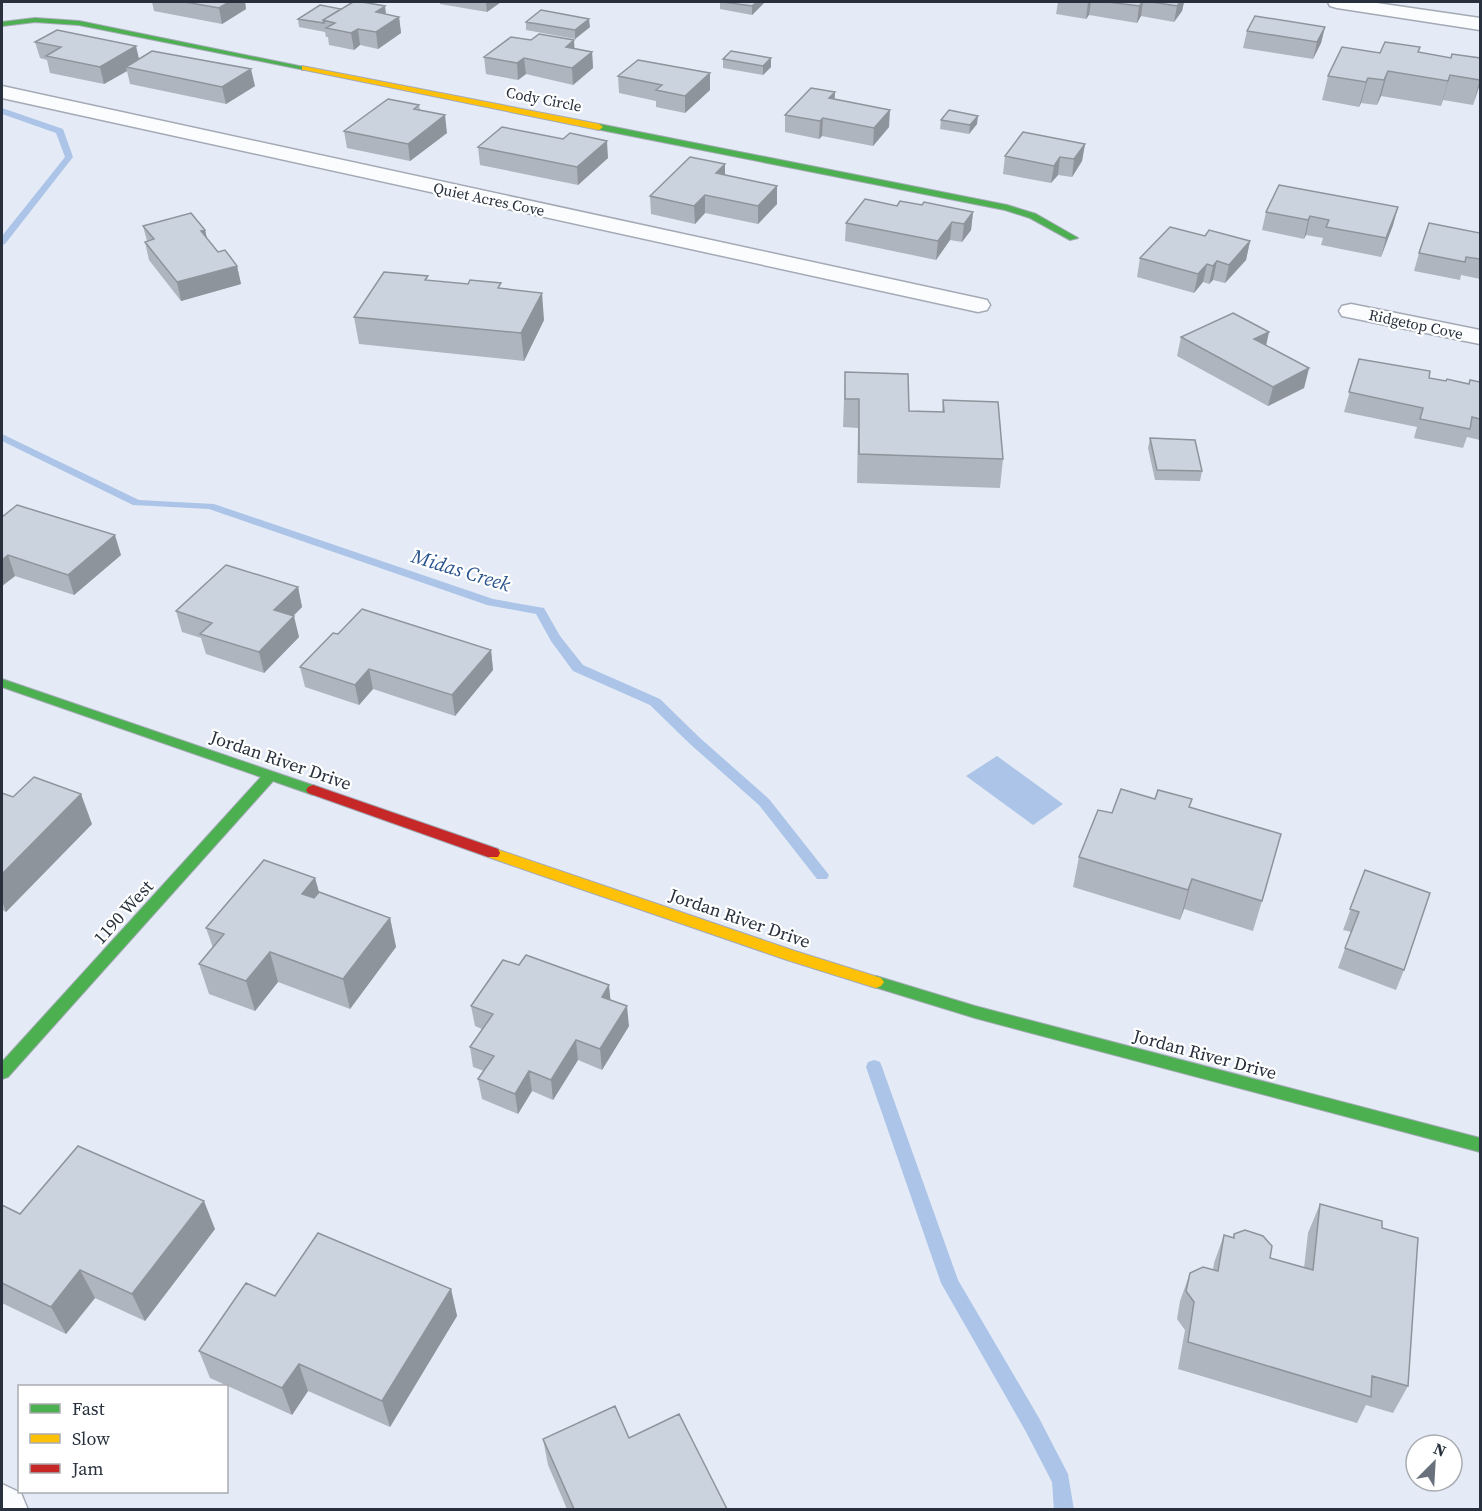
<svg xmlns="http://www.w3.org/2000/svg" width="1482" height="1511" font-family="'Source Serif 4',serif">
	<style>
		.water { fill: #abc4e7 }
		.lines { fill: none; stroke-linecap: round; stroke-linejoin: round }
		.stream { fill: #abc4e7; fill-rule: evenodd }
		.street-casing { stroke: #a3aab5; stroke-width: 3 }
		.fast-casing { stroke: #a3aab5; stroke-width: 2 }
		.slow-casing { stroke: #a3aab5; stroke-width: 2 }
		.jam-casing { stroke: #a3aab5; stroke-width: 2 }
		.street { fill: #fbfcfe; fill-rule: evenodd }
		.fast { fill: #4caf50; fill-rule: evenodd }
		.slow { fill: #ffc107; fill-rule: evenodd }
		.jam { fill: #c62828; fill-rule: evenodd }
		.wall { fill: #afb5bf }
		.shaded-wall { fill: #8e949b }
		.building { fill: #cbd3de; stroke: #8e949b; stroke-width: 1.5 }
		.labels { text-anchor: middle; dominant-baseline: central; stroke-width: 4.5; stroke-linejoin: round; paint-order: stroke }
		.far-street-label { font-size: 15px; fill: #27303c; stroke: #fff }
		.street-label { font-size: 18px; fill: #27303c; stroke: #fff }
		.water-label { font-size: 20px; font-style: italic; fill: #2b548e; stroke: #fff }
	</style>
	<rect width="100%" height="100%" fill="#e4ebf6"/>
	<path class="water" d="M997,756L1063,804L1033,825L966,776Z"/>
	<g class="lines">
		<path class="stream" d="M2,108L63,129L73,157L5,244L2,245V236L65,157L56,133L2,114Z
			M2,434L139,500L214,504L493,599L544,608L560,636L583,665L660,699L700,738L769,799L829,875L827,879H817L759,805L690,744L650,705L573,671L551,641L536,614L487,605L209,509L133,505L2,441Z
			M874,1060L880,1062L882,1067L958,1280L1039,1418L1068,1474L1074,1510H1054L1052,1482L1025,1430L941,1283L866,1067L868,1062Z"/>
		<defs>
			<path id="street" d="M1328,2H1370L1480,18V30L1337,8L1330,6Z
				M2,86L978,298L987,300L990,305L987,310L978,312L2,98Z
				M1351,304L1480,330V344L1342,316L1339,311L1342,306Z
				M2,1484L21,1493L28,1510H2Z"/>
			<path id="fast" d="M35,18L79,21L309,68L305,70L79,25L35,22L2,26V22Z
				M599,124L1007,205L1036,214L1078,238L1070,240L1030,218L1005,210L596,129L595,127Z
				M2,679L318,787L320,790L313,795L273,781L8,1077L2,1079V1062L261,777L2,687Z
				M876,976L975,1006L1480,1138V1152L975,1018L871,986L868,982L871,978Z"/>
			<path id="slow" d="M302,66L599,124L603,127L599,130L305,70H302Z
				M493,848L795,951L881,978L884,982L881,986L876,988L787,960L488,857L486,853L488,849Z"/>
			<path id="jam" d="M313,785L498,849L500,853L498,857H488L308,793L306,790L308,787Z"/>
		</defs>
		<use href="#street" class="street-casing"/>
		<use href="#fast" class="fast-casing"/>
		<use href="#slow" class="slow-casing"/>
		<use href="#jam" class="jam-casing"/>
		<use href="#street" class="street"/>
		<use href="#fast" class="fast"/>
		<use href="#slow" class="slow"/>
		<use href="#jam" class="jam"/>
	</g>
	<path class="wall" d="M152,2H245L246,9L222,24L154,11Z
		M440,2H501L487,12L440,4Z
		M720,2H764V3L752,15L720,9Z
		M1058,2H1184L1182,11L1174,22L1141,16L1137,23L1089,15L1086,19L1056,14Z
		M341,9L399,17L401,33L378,49L360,45L354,50L329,45L328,37H326L325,32L299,27L298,19Z
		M526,22L590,27L575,39L526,30Z
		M1325,27L1321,43L1313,59L1243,48L1247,31Z
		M35,42L139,59L255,86L226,104L130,84L127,71L104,84L50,73L47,60L40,58Z
		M575,48L592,52L593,68L573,85L526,74L518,80L486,74L484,57Z
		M1380,53H1419L1451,58H1480V83L1473,105L1443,100L1441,106L1381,96L1377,105L1361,103L1359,107L1322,100L1328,76Z
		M771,58V67L763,75L723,68V59Z
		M618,76L710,90L685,113L656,107V101L619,93Z
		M835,92L834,99L889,127L873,146L822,136L819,139L785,132V115Z
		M419,105L420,110L447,133L410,161L347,148L344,131Z
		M941,120L977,124L969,134L940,129Z
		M1085,144L1082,161L1072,177L1058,175L1051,183L1003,174L1005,156Z
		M478,147L608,158L578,185L480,165Z
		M725,164V175L777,186V204L758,224L705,213L695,224L651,214L650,196Z
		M922,205L973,212L971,230L962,242L950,240L936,260L845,241L846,223L897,206Z
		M1398,207L1393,225L1381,257L1321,245L1323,238L1306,235L1304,239L1262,230L1266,212Z
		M143,226L205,230L207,238L218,252L237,266L241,284L181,301L149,260L145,242L147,241Z
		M1480,233V279L1461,275L1460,280L1414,271L1419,253Z
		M1205,236L1250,241L1246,260L1225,283L1213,280L1209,284L1203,282L1194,293L1137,277L1140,258Z
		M428,281L502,289L544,320L524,361L359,344L354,317Z
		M1181,337L1266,346L1309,368L1304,388L1268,406L1177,356Z
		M1359,359L1429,378L1446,381L1469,384L1480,382V440L1467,437L1463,448L1414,438L1417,427L1344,412Z
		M845,372L909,411L942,412L943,400L1003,459L1000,488L857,483L858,428L843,427Z
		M1150,438L1202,471L1200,481L1155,480L1148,448Z
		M2,517L121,555L74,595L15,576L2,586Z
		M298,587L302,607L293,616L299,637L264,673L206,654L201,638L182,632L176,611Z
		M338,634L491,650L493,670L455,716L373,689L359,705L305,687L300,667Z
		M2,791V793L92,824L6,912L2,910Z
		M1155,799L1190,807L1262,901L1253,931L1184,909L1180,920L1073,887L1079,857L1112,813Z
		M1365,870L1404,970L1396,990L1338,968L1351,932L1343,930Z
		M315,878L319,892L390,918L396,947L350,1009L278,982L255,1011L209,994L199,964L213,948L206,928Z
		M610,1000L629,1026L602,1070L578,1060L553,1100L532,1091L518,1114L482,1099L478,1079L484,1071L473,1067L470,1047L482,1029L475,1026L471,1006Z
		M1320,1204L1382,1228L1408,1386L1393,1413L1366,1405L1357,1423L1178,1369L1185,1330L1177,1319L1180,1301L1190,1273L1213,1270L1214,1263L1224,1235L1233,1238L1234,1234L1270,1258L1304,1268L1308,1233Z
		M2,1205L20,1214L215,1229L145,1321L95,1298L66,1334L2,1303Z
		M451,1289L457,1316L390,1427L308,1391L292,1415L210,1378L199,1351L275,1296Z
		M629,1438L727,1509H567L548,1465L543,1439Z"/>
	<path class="shaded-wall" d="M229,2H245L246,9L222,24L219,8Z
		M486,2H501L487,12Z
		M757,2H764V3L752,15V6Z
		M1088,2H1091L1089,15L1086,19Z
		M1143,2L1141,16L1137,23L1139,6Z
		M1180,2H1184L1182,11L1174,22L1177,6Z
		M385,6L387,22L376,12Z
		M399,17L401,33L378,49L376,32Z
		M589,19L590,27L575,39V30Z
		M1325,27L1321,43L1313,59L1317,42Z
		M358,29L360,45L354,50L351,33Z
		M574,40L575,57L566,47Z
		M136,46L140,63L126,67L127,71L104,84L100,67Z
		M592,52L593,68L573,85L572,68Z
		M524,58L526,74L518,80L517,63Z
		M771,58V67L763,75V66Z
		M251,69L255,86L226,104L222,87Z
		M1388,71L1381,96L1377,105L1384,80Z
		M710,73V90L685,113V96Z
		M1450,75L1443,100L1441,106L1448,81Z
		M1368,78L1361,103L1359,107L1366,82Z
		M1480,79V84L1473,105Z
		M835,92L834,110L829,98Z
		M890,110L889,127L873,146L874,128Z
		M445,115L447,133L410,161L408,144Z
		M978,116L977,124L969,134L970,125Z
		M823,118L822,136L819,139L820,121Z
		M607,141L608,158L578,185L577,167Z
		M1085,144L1082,161L1072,177L1074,159Z
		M1060,157L1058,175L1051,183L1054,166Z
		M725,164V182L716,173Z
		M777,186V204L758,224V206Z
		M705,195V213L695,224L694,206Z
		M1398,207L1393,225L1381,257L1386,238Z
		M973,212L971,230L962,242L964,224Z
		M1310,216L1306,235L1304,239L1308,220Z
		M952,222L950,240L936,260L938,241Z
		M205,230L209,248L201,231Z
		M1250,241L1246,260L1225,283L1229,265Z
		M1217,261L1213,280L1209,284L1213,266Z
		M1207,264L1203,282L1194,293L1198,274Z
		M237,266L241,284L181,301L177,282Z
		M542,293L544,320L524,361L521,333Z
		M1269,332L1265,351L1254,339Z
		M1309,368L1304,388L1268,406L1273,387Z
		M115,535L121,555L74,595L68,575Z
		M8,555L15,576L2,586V560Z
		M298,587L302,607L279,630L274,610Z
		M294,616L299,637L264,673L259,652Z
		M491,650L493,670L455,716L452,695Z
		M369,669L373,689L359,705L355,685Z
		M81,794L92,824L6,912L2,901V874Z
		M315,878L323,907L302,894Z
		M1192,879L1184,909L1180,920L1188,890Z
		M390,918L396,947L350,1009L343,979Z
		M270,952L278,982L255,1011L246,981Z
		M609,985L611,1005L602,997Z
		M627,1006L629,1026L602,1070L600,1049Z
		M576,1040L578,1060L553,1100L551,1080Z
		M529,1071L532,1091L518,1114L515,1094Z
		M204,1201L215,1229L145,1321L132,1294Z
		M80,1270L95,1298L66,1334L51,1307Z
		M451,1289L457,1316L390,1427L382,1401Z
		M299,1364L308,1391L292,1415L282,1388Z"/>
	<path class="building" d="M185,2H229L219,8Z
		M353,2H362L385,6L376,12L399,17L376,32L358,29L351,33L326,28L335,23L323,20Z
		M723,2H757L752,6Z
		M1108,2H1143L1139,6Z
		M1152,2H1180L1177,6Z
		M320,5L341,9L323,20L324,23L298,19Z
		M541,10L589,19L575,30L526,22Z
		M1255,16L1325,27L1317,42L1247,31Z
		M57,30L136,46L100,67L46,56L61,47L35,42Z
		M539,34L574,40L566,47L592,52L572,68L524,58L517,63L484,57L511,37L531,40Z
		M1385,42L1420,47L1418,52L1451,58L1452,54L1480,58V80L1450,75L1448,81L1388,71L1384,80L1368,78L1366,82L1328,76L1342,47L1380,53Z
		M152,51L251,69L222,87L126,67Z
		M731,51L771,58L763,66L723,59Z
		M638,60L710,73L685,96L656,90L662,85L618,76Z
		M811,88L835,92L829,98L890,110L874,128L823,118L820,121L785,115Z
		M388,99L419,105L414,109L445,115L408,144L344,131Z
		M949,110L978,116L970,125L941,120Z
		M502,127L563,139L570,133L607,141L577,167L478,147Z
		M1023,132L1085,144L1074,159L1060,157L1054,166L1005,156Z
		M690,157L725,164L716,173L777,186L758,206L705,195L694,206L650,196Z
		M1279,185L1398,207L1386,238L1326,227L1329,220L1310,216L1308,220L1266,212Z
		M865,199L897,206L900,201L922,205L924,202L973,212L964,224L952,222L938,241L846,223Z
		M191,213L205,230L201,231L218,252L225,250L237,266L177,282L145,242L154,239L143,226Z
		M1429,223L1480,233V259L1466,257L1465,262L1419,253Z
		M1170,227L1205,236L1209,230L1250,241L1229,265L1217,261L1213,266L1207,264L1198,274L1140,258Z
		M384,272L428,276L425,280L468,284L470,280L501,283L498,288L542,293L521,333L354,317Z
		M1233,313L1269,332L1254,339L1309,368L1273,387L1181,337Z
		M1359,359L1430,371L1429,378L1446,381L1447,379L1469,384L1470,380L1480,382V419L1472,417L1470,429L1420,419L1423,408L1349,392Z
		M845,372L908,374L909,411L944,412L943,400L998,402L1003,459L859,454V399H845Z
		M1150,438L1195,440L1202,471L1157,470Z
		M17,505L115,535L68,575L8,555L2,560V517Z
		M226,565L298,587L274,610L294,616L259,652L200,634L212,623L176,611Z
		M362,609L491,650L452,695L369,669L355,685L300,667L333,633L338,634Z
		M34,777L81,794L2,874V793L13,797Z
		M1121,789L1155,799L1158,790L1192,799L1189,807L1281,834L1262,901L1192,879L1188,890L1079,857L1098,810L1112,813Z
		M264,860L315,878L302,894L314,898L319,892L390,918L343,979L270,952L246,981L199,964L224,934L206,928Z
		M1365,870L1430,893L1404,970L1345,948L1359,912L1350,909Z
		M526,955L609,985L602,997L627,1006L600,1049L576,1040L551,1080L529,1071L515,1094L478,1079L494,1056L470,1047L493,1014L471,1006L503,960L519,965Z
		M78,1146L204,1201L132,1294L80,1270L51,1307L2,1283V1205L20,1214Z
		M1320,1204L1382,1221V1228L1418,1238L1408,1386L1372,1376L1371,1397L1188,1342L1194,1302L1186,1291L1190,1273L1203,1267L1218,1271L1224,1235L1234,1238V1234L1245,1230L1263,1236L1272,1246L1270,1258L1313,1270Z
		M318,1233L451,1289L382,1401L299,1364L282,1388L199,1351L246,1283L275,1296Z
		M615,1406L629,1438L679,1414L727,1509H574L543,1439Z"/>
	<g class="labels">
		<g class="far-street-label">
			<text transform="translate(544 99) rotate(11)">Cody Circle</text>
			<text transform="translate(489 199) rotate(12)">Quiet Acres Cove</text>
			<text transform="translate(1416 324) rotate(12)">Ridgetop Cove</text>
		</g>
		<g class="street-label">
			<text transform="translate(281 760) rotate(19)">Jordan River Drive</text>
			<text transform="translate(123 912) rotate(-48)">1190 West</text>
			<text transform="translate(740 918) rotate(19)">Jordan River Drive</text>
			<text transform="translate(1205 1054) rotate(15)">Jordan River Drive</text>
		</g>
		<g class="water-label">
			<text transform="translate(461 570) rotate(17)">Midas Creek</text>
		</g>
	</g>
	<rect width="1482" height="1511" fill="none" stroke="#27303c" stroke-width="6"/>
	<rect x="18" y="1385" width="210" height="108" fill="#ffffff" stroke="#a9acb1" stroke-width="1.5"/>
	<rect x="30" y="1404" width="30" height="9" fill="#4caf50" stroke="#a9acb1" stroke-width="1.5"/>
	<text x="72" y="1415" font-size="18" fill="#27303c">Fast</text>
	<rect x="30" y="1434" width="30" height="9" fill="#ffc107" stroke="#a9acb1" stroke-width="1.5"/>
	<text x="72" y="1445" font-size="18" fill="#27303c">Slow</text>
	<rect x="30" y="1464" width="30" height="9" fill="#c62828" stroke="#a9acb1" stroke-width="1.5"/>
	<text x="72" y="1475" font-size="18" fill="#27303c">Jam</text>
	<g transform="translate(1434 1463) rotate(24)"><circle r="28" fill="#ffffff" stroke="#a9acb1" stroke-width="1.5"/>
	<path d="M0-4.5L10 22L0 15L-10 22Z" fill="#69717d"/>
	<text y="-9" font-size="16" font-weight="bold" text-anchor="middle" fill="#27303c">N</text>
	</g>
</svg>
